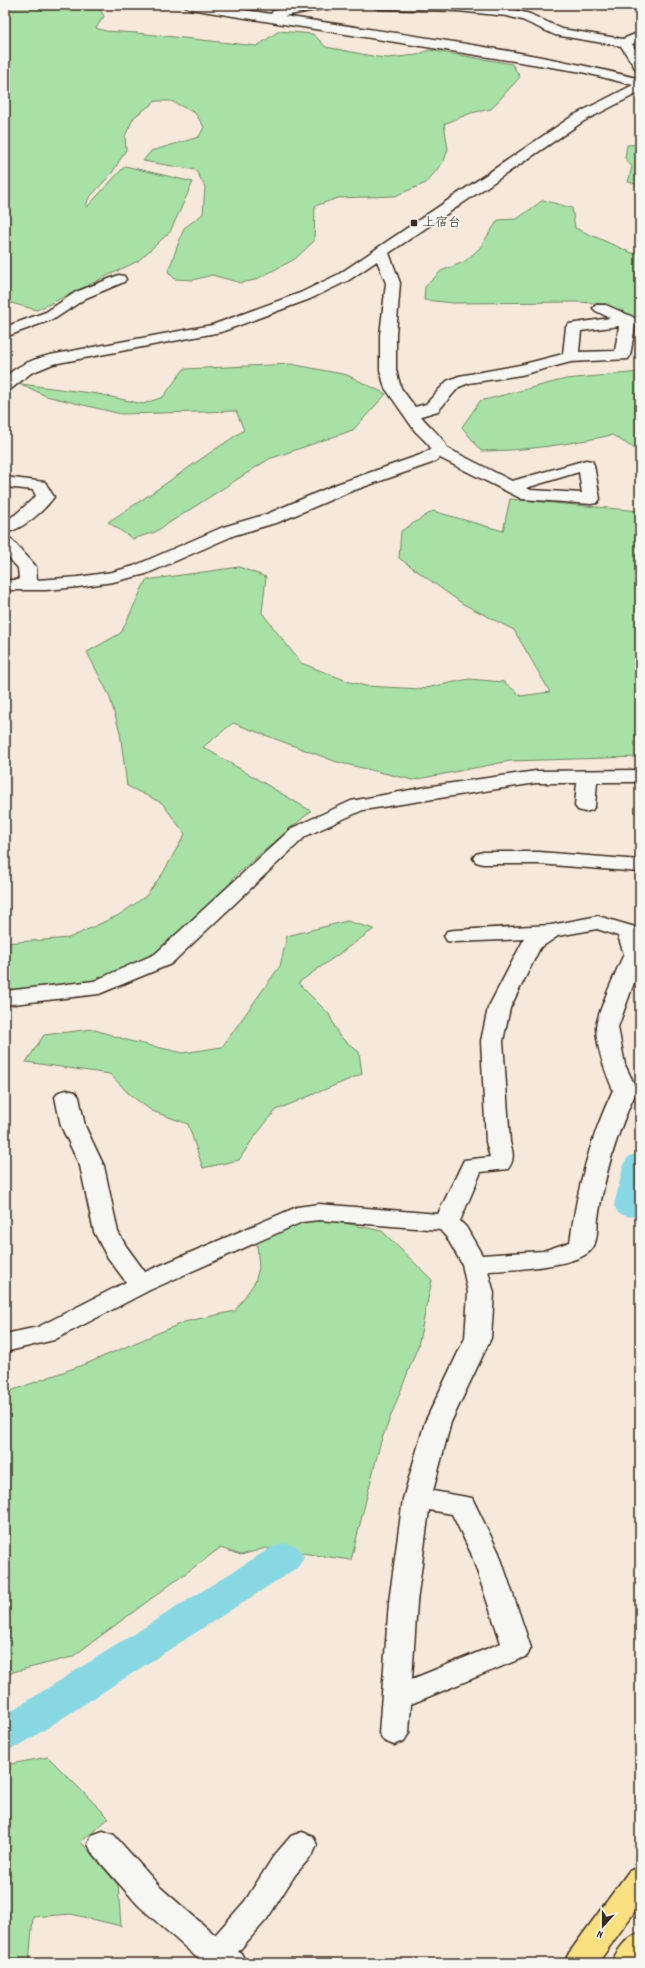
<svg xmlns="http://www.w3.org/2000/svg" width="645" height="1968" font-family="Dekko,'Klee One',sans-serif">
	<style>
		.green { fill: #a8e1a6; stroke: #728662 }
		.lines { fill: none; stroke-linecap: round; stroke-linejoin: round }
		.river { fill: #88d8e4; fill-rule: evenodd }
		.minor-casing { stroke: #3b2a1e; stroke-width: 3 }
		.highway-casing { stroke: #3b2a1e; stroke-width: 3 }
		.minor { fill: #f6f6f2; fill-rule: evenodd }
		.highway { fill: #f9e181; fill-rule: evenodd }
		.poi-dot { fill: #3b2a1e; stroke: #f6f6f2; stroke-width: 1.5 }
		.labels { text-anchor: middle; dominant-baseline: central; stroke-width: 3; stroke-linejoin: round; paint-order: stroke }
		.far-poi-label { font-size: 13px; fill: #3b2a1e; stroke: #f6f6f2; text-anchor: start }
	</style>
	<rect width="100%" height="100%" fill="#f6e9db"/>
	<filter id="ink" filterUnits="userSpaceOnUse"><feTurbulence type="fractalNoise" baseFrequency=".025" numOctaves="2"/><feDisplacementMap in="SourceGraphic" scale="8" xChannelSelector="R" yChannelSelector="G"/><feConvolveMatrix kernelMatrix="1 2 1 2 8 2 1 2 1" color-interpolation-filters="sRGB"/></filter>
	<g filter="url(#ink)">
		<path class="green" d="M6,5H97L104,16L96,28L105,31L137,33L257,46L279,31L313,34L326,47L377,57L388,58L417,55L429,50L512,64L520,77L491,109L471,113L444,124L448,149L444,161L426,183L395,196L338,198L315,206L314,241L295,259L255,280L241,283L212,275L193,280L175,279L168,272L184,228L203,214L205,187L196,170L143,161L151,151L199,137L204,127L195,113L171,101H156L134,117L125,136L126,150L112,173L88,199L86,208L125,166L193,182L170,232L138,261L37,310L11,303L5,308Z
			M640,144V185L628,182L632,167L625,158L627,145Z
			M543,200L572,208L575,228L632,253L640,254V320L624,315L605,304L579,302L454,303L424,300L425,287L441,271L464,262L479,249L498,220L517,219Z
			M291,364L347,375L386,394L353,430L269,459L155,532L133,539L108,522C154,493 198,460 244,430L236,411L121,414L46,396L21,384L98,394L143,404L163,397L184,369Z
			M640,372V452L612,435C569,444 525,451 481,451L462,427L480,401L566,379Z
			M510,499L640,511V757L510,761L413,780L337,762L233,723L203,747L311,811L237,874L197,927L157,959L98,984L5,993V943L69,938L119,915L146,896L163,873L185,834L162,803L127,786L120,732L109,695L87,652L121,633L146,580L239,567L266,577L262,613L301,663L350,682L366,686L421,689L469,679L504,682L521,696L550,692L514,630L463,604L399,558L401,531L433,511L503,531Z
			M347,921L374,929L298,983L329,1014L339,1036L359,1052L362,1074L276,1110L252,1140L239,1160L203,1168L188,1124L152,1111L129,1094L110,1074L26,1062L44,1035L92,1029L130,1041L183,1053L222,1047L280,966L287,936Z
			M320,1218L382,1231L432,1280L418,1346L380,1444L351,1560L266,1548L241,1555L220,1548L72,1657L13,1672L5,1678V1393L88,1363L184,1322L235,1311L255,1282L259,1268L256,1233Z
			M48,1757L109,1818L81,1842L118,1885L121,1926L71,1914L33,1917L29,1963H5V1765Z"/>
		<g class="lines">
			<path class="river" d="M640,1153V1214L631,1217L619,1214L614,1206L624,1163L629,1156Z
				M285,1543L298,1547L304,1557L298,1567L19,1746L5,1751V1715L272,1547Z"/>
			<defs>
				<path id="minor" d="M184,5H213L271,14L273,11L304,5H329L327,8L284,16C403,35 524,49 640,79V92L584,121L389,253L400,283L396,335V370L401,388L415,407L426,404L447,381L459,376L520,365L563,354L566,327L569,324L610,318L596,311L593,308L596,305H606L633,317L636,320L630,356L628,359L571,362L521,375L469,383L459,387L438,411L421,416C429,427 442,435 447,448L512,481L586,460L592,461L594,465L600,499L597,503L591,504L522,499L440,458L432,463L349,492L279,522L235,535L146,574L113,582L78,587L46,590H5V580H19L18,568L5,554V538L11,539L33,563L36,567L37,580L78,577L112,572L134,566L223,527L267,514L337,484L420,455L431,449L429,445L415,431L385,388L380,370V335L386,283L377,261L349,280L310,299L221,332L53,364L31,373L11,389L5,391V377C18,365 34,359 50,355L212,325L300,293L339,274L574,115L633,85L582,72L190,9ZM619,326L615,351L579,352L581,331ZM579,472L582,493L531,490L526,488Z
					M372,5H474L507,8L530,14L562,29L623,39L640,32V41L632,44L640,56V69L635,68L621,46L555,35L522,20L507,16L457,11L378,9Z
					M119,275L124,276L126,279L124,282L86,298L56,318L5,337V327L46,312L76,292Z
					M5,477L45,482L54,497C43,512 23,529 5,533V521L16,514L36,496L33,490L5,487Z
					M640,770V782H597L595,806L592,810L585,812L578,810L575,806L577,783H536L363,810L306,836L171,964L99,994L5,1005V991L94,981L155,954L292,828L351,801L432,786L536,771Z
					M483,852H539L640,860V872L539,864H483L476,862L473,858L476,854Z
					M598,916L635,927L640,938V966L618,1027L625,1065L637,1090C617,1131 605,1173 598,1218C597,1227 598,1243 591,1250C577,1267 510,1270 488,1271L494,1293L491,1338L451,1422L433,1491L472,1498L499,1553L531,1648L527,1656L411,1704L409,1733L404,1741L394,1745L384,1741L379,1733L389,1602L403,1499L425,1422L465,1338L468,1293L462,1264L447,1238L440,1230L319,1220L302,1222L150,1290L54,1340L5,1352V1334L38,1327L126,1282L106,1255L94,1232L80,1166L61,1126L55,1097L59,1092L67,1090L75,1092L79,1097L85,1126L104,1166L118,1232L126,1246L145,1272L297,1207L319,1204L438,1214L464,1160L490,1157L486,1142L481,1041L488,1008L524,939L455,942L447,941L444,936L447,931L455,930L551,925ZM597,929L618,936L624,954C618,967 596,1016 596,1028C597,1050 605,1071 613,1090C590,1138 577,1189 570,1242L543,1251L482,1255L466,1227L460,1221L481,1172L508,1169C515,1159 513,1153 510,1142L503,1041L510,1008L540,948L558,936ZM429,1510L452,1514L471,1553L501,1643L412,1679L417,1602Z
					M103,1831L114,1835L161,1888L215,1935L245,1901L273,1857L291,1836L302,1832L313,1836L317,1845L313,1854L295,1875L267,1919L238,1952L241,1953L246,1963H203L139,1906L92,1853L88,1844L92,1835Z"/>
				<path id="highway" d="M640,1867V1904L598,1963H564L569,1953L629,1871Z
					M640,1933V1963H611C618,1949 625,1938 640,1933Z"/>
			</defs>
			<use href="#minor" class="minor-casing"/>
			<use href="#highway" class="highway-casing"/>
			<use href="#minor" class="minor"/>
			<use href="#highway" class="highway"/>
		</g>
	</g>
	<rect class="poi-dot" x="410" y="219" width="8" height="8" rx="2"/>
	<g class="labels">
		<g class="far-poi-label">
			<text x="422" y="223">上宿台</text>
		</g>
	</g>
	<rect width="645" height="1968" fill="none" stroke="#f6f6f2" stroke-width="20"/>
	<rect x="10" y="10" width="625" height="1948" fill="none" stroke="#3b2a1e" stroke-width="1.5" filter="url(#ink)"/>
	<g transform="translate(603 1926) rotate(201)" stroke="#f6f6f2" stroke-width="3" paint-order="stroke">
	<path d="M0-3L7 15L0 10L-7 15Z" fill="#3b2a1e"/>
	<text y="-6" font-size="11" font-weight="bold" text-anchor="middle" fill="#3b2a1e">N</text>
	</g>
</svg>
